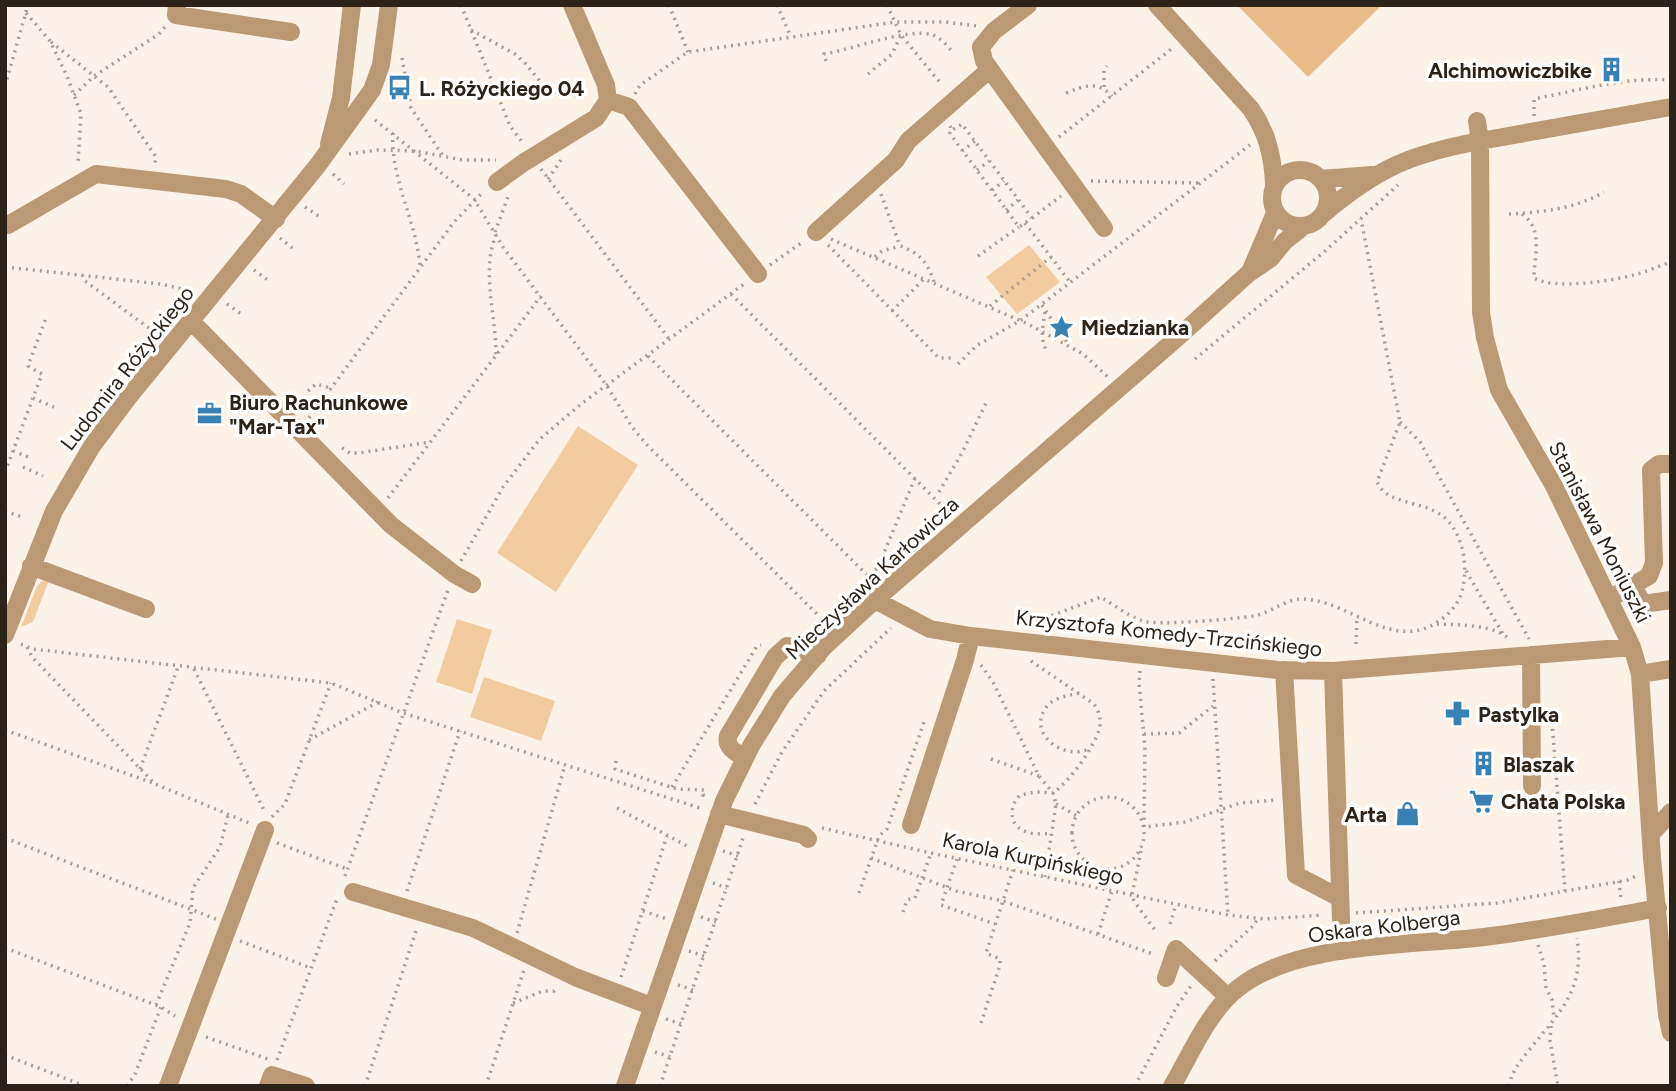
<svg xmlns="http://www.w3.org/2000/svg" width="1676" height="1091" font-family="Figtree,sans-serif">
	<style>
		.green { fill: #f3cba0 }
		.forest { fill: #e9bc8a }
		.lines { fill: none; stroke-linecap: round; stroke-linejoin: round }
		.path { stroke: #a89e93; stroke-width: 3.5; stroke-dasharray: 2 5; stroke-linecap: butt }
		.minor { stroke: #bb9974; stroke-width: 18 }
		.labels { text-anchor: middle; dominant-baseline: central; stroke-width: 7; stroke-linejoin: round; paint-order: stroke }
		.poi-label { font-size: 21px; font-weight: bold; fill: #2c2218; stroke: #fff; text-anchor: start }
		.street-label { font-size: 21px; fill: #2c2218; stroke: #fff }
	</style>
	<rect width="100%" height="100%" fill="#fdf2e7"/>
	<path class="green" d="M1029,245L1060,282L1017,314L986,277Z
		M578,426L638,465L556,592L497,553Z
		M49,580L33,622L21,627L37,586L42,581Z
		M457,619L492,630L472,694L436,682Z
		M484,677L555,701L541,741L470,717Z"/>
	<path class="forest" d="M1237,5H1382L1308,77Z"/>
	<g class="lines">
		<path class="path" d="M461,5L510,126L523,143
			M669,5L688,52
			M777,5L791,37
			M887,5L901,35L942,85
			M26,13L50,41L67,76L81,114L78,163
			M471,30L515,54L525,63L543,85L553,92L588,98
			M51,42L108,87L156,157L155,163
			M402,58L411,108L443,156
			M826,61L824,54C851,50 909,27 933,35C942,39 948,46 953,53
			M868,74L892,54L901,35
			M5,86L28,5
			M1104,87V70L1107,66
			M1066,93C1085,86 1096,80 1112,96
			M635,94L640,85L688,52L895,22H946L977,26
			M74,95L94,76L159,34L165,27
			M1534,116V99C1579,90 1625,77 1671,80
			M375,120L474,199L503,247L607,386L632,427L647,445L826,623
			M950,126L952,130L950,133L951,135L1019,227L1032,218L962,124L952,130
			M393,133C390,179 417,222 420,267
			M1059,137L1174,47
			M962,151L975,141
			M349,154L378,150L415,151L463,160H496
			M541,169L669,339
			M977,170L989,161
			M333,174L344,184
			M548,179L561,160
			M1091,181L1201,183
			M992,190L1004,181
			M881,194L900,246C920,253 928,263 934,282
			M305,207L320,217
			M1006,210L1018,200
			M1509,214C1542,212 1575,209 1604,192
			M1522,214C1544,229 1534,256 1534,278C1554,290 1611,281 1634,275C1646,272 1658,266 1671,262
			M1032,218L1061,196
			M1025,223L1070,282
			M495,232L508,197
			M280,238L295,250
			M831,239L1026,323L1083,354L1108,377
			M828,245L939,358H951
			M978,256L1019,227
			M875,257L882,251L900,246
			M770,265L804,241
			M5,267L161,284L182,289
			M254,270L269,281
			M82,275L85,281L157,334
			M731,294L949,513
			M227,304L244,316
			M1042,305L1068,344
			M990,306L1051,257
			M892,311L924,279
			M1045,312C1043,324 1040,338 1046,350
			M496,354C496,316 481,271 496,235
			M648,356L869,577L878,567L915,478
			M1195,359L1325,251L1398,185
			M958,364L976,346L1021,320L1250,145
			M308,391L316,384L331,388
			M33,398L56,408
			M309,418L454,222L483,192
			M1400,422L1420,442L1529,639
			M342,448L350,453H359L430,442
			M13,451L28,457
			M23,467L43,476
			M5,472L42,374L28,366L46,318
			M939,492L962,453L986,403
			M388,498L541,296
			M5,511L22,517
			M461,561L503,487L539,440L581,404L744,284
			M1466,571L1503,634
			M1437,624C1458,625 1495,624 1510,640
			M1033,625L1040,620L1101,597C1114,605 1128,616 1143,621C1157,626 1235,619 1254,616C1271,613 1286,598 1304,599C1350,601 1393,653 1439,621C1451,613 1460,602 1463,587C1467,565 1464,540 1449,522C1432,503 1407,506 1387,494C1383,492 1379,486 1377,482L1400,422L1361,219
			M21,644L32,649L331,683L403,713L703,809
			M1356,644L1357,617
			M27,647L32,657L155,784L249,823
			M1031,661L1094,704C1099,711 1102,721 1099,730C1093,749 1069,782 1053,793L1036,792L1020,795C1008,807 1009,827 1027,832C1034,835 1043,833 1050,834
			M981,665L993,682L1039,776L1053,793L1056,804L1045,877
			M194,669L265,812
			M1140,671L1139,683L1145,748L1144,827L1185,822L1240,803L1277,800
			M1213,679L1228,915
			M1079,693C1068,696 1056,697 1048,705C1025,731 1061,761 1089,749
			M1551,708L1565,891
			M5,730L153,783
			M1144,734L1179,733L1213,706
			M309,740L378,702
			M991,759L1039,776
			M616,761L615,769L677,789L704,790L703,795L706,796L707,793
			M140,769L178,667
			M672,787L757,646L761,645
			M1072 833a36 36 0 1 1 72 0a36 36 0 1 1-72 0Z
			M755,804L782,752L824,691L891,628
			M1056,804L1077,816
			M617,808L687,846
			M272,817L285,804L331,683
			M822,828L931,853L1228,915L1265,919L1323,915
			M5,838L216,919
			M277,843L347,869
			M723,851L738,856
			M1141,851L1132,895L1134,901L1157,933
			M871,858L956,891L1003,901L1153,954
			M957,859L941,905L995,924
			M345,876L448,590
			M1619,881L1621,900
			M713,883L727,888
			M1105,889L1109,870
			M407,891L460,731
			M859,893L879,836L887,829L925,719
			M643,911L667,919
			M903,912L907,900L915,898L931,853
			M1356,913L1497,903L1628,880L1636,876
			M701,917L716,922
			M1170,924L1176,904
			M517,933L565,765
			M1098,934L1112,891
			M240,941L311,968
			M1538,945L1544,964L1546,988L1552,1000L1554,1018
			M5,948L161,1007L175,1016
			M689,951L704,956
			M1215,961L1253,926L1258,918
			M621,977L667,836
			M678,985L693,990
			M513,1003L543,991H554L556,987
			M156,1005L190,923L193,888L220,847L228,815
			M666,1019L681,1024
			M981,1023L1000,965V959L986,953L1013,870
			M1551,1026L1550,1041L1558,1086
			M206,1037L268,1059
			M655,1052L670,1057
			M5,1055L85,1086
			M277,1060L338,896
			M127,1086L135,1074L161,1007
			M365,1086L417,928
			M486,1086L524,970
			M660,1086L743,838
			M1135,1086L1177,1006L1191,986
			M1509,1086C1512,1070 1521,1061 1530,1049C1560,1012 1585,989 1577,938"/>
		<path class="minor" d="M177,5L176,15L291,32
			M1028,5L994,31L981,47L984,61L1104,228
			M1157,5L1251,109C1267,132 1273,156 1274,185
			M608,100L629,107L758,274
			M1671,107L1480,141L1481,312L1485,338L1499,390L1554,486L1632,647L1640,674L1652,858L1667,1015L1671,1033
			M329,144L341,98L352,5
			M1272 198a28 28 0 1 1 56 0a28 28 0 1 1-56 0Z
			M1321,179L1372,175
			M497,182L523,163L596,118L608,100L606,85L572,5
			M1323,214C1378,168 1410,154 1480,141L1477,121
			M8,225L96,174L226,189L241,194L276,219
			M816,232L896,160L908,141L989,70
			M1251,270L1275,213
			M191,321L391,525L454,574L472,584
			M31,566L146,609
			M1633,586L1643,604L1671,600
			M1609,599L1649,576L1654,563L1651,470L1659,464H1671
			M875,600L930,629L971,636L1278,670L1333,671L1632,647
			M5,635L54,511L92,446L127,399L318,165L372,90L381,65L389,5
			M1531,655L1532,786
			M1284,670L1296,875L1340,898
			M1333,671L1342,951
			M1640,674L1671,669
			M745,758C737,753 725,748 728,736L775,657L787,646L818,655
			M719,814L804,835L808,839
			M911,825L965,660L971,636
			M1652,833L1671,812
			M353,892L473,928L575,977L651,1006
			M1166,978L1176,949L1228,997
			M168,1086L265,830
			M268,1086L272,1075L306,1086
			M625,1086L724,801L751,746L782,696L824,647L875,600L1177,338L1249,273L1270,259L1285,241L1304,226
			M1172,1086C1191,1054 1208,1012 1237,989C1294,942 1412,946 1484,937C1542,930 1600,919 1658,908"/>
	</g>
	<defs>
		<symbol id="building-bare" viewBox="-9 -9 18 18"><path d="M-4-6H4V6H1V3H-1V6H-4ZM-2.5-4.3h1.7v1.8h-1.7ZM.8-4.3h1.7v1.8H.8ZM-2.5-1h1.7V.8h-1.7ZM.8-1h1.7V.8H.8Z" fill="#3981b5" stroke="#fff" stroke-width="2.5" paint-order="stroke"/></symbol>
		<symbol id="bus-bare" viewBox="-9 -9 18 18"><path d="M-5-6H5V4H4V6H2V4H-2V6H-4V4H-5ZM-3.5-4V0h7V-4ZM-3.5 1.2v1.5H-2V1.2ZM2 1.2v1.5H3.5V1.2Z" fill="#3981b5" stroke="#fff" stroke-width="2.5" paint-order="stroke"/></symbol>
		<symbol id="sight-bare" viewBox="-9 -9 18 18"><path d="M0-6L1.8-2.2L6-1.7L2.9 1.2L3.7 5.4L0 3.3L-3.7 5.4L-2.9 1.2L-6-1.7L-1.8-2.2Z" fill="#3981b5" stroke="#fff" stroke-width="2.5" paint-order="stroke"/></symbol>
		<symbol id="office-bare" viewBox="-9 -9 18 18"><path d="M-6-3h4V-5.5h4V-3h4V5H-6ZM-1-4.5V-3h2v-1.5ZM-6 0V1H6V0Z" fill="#3981b5" stroke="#fff" stroke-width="2.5" paint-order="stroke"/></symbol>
		<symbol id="pharmacy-bare" viewBox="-9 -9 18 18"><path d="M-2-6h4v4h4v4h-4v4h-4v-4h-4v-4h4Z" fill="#3981b5" stroke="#fff" stroke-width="2.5" paint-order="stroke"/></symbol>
		<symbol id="supermarket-bare" viewBox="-9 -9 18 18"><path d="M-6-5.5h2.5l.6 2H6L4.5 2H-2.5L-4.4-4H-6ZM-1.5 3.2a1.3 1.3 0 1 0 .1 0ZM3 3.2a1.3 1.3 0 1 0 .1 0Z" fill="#3981b5" stroke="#fff" stroke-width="2.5" paint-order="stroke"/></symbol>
		<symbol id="shop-bare" viewBox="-9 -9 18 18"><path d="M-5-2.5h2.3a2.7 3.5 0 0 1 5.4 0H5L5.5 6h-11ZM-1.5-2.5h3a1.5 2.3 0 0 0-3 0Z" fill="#3981b5" stroke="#fff" stroke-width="2.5" paint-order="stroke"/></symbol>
	</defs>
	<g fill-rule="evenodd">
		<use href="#building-bare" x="1594" y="52" width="35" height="35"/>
		<use href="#bus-bare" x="382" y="70" width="35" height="35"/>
		<use href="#sight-bare" x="1044" y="310" width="35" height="35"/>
		<use href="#office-bare" x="192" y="396" width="35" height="35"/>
		<use href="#pharmacy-bare" x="1440" y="696" width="35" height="35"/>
		<use href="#building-bare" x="1466" y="746" width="35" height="35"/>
		<use href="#supermarket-bare" x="1464" y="784" width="35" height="35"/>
		<use href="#shop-bare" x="1390" y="796" width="35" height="35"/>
	</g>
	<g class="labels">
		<g class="poi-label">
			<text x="1592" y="70" text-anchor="end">Alchimowiczbike</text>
			<text x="419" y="88">L. Różyckiego 04</text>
			<text x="1081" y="327">Miedzianka</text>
			<text x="229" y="402">Biuro Rachunkowe<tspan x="229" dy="24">"Mar-Tax"</tspan></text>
			<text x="1478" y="714">Pastylka</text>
			<text x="1503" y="764">Blaszak</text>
			<text x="1501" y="801">Chata Polska</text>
			<text x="1387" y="814" text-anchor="end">Arta</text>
		</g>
		<g class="street-label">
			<text transform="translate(127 368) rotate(-52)">Ludomira Różyckiego</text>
			<text transform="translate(1600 532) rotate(63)">Stanisława Moniuszki</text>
			<text transform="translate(872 578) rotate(-43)">Mieczysława Karłowicza</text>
			<text transform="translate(1169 633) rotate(6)">Krzysztofa Komedy-Trzcińskiego</text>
			<text transform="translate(1033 858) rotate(12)">Karola Kurpińskiego</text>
			<text transform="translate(1384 926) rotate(-7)">Oskara Kolberga</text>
		</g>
	</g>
	<rect width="1676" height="1091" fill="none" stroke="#2c2218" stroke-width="14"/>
</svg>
